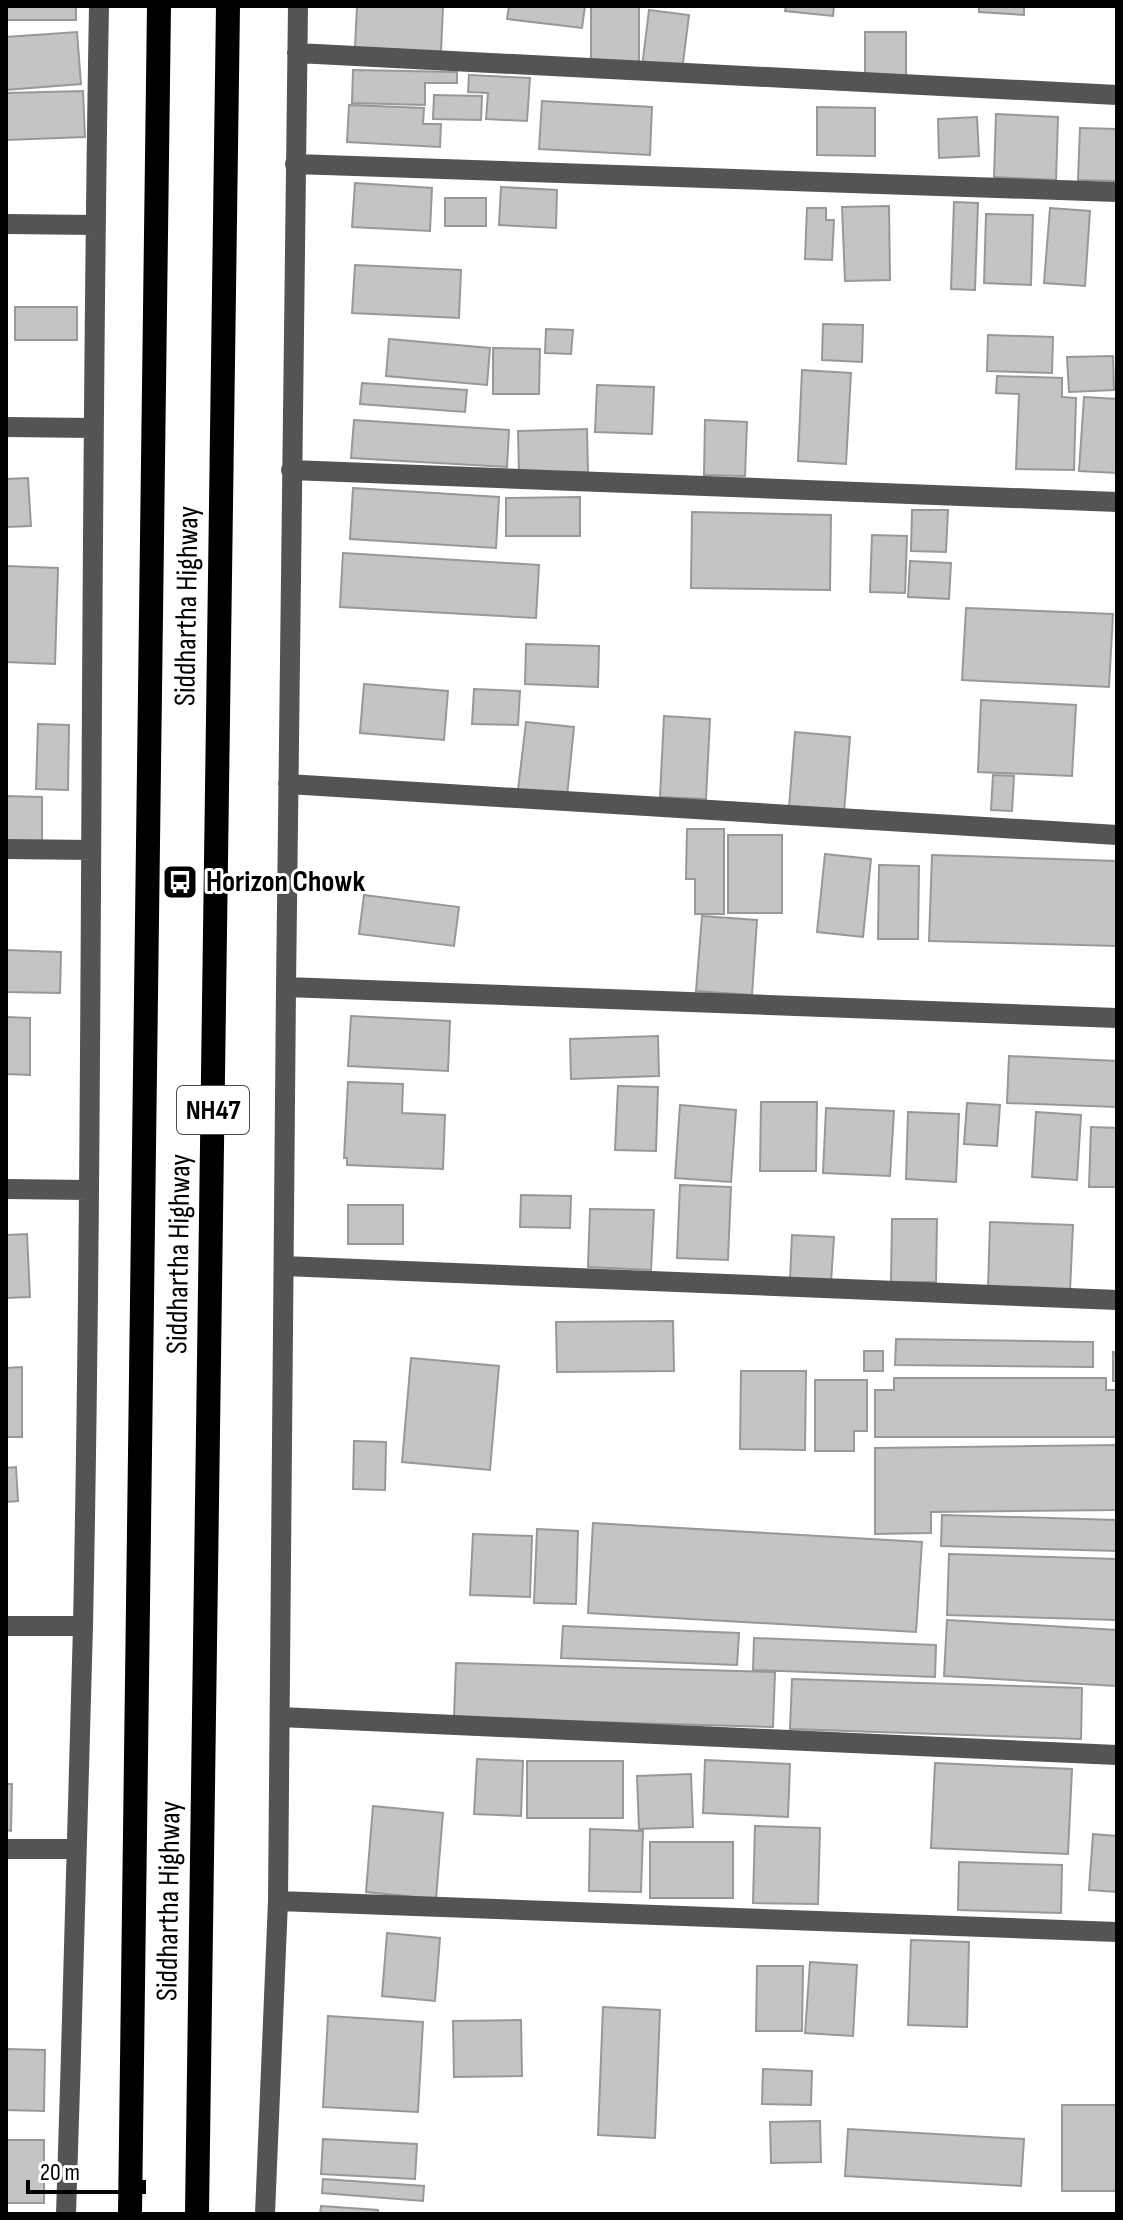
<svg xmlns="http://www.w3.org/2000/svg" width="1123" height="2220" font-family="'Sofia Sans Condensed',sans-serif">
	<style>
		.building { fill: #c4c4c4; stroke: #989898; stroke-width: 2 }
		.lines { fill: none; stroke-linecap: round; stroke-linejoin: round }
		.minor { stroke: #545454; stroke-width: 20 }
		.highway { stroke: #000; stroke-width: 24 }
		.labels { text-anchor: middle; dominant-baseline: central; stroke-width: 6; stroke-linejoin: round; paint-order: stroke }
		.shield { fill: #fff; stroke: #4c4c4c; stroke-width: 2 }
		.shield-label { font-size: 28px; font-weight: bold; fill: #000 }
		.street-label { font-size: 30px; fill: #000; stroke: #fff }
		.poi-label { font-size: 30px; font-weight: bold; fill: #000; stroke: #fff; text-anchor: start }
	</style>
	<rect width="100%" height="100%" fill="#fff"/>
	<path class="building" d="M6,6H76V20H6Z
		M357,6H443L441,52L355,48Z
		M509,6H585L582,28L507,19Z
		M591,6H639V64L591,63Z
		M786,6H834L833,16L785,11Z
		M979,6H1024V15L979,12Z
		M649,10L689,15L682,71L642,67Z
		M77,32L81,84L6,90V37Z
		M865,32H906V78H865Z
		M353,70L457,72V83H425V105L352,103Z
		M469,75L530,78L527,121L486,119L488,93L468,92Z
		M83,91L85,137L6,140V93Z
		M434,95L482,96L481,120L433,119Z
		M542,101L652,107L650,155L539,149Z
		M349,105L424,108L423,124H441L440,147L347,142Z
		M817,107L875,108V156L817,155Z
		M996,114L1058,117L1056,180L994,177Z
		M977,117L979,156L939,158L938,119Z
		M1080,128L1117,129V181L1078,180Z
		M355,183L432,188L430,231L352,227Z
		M501,187L557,190L556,228L499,225Z
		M445,198H486V226H445Z
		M954,202L978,203L975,290L951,289Z
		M889,206L890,280L845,281L842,207Z
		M807,208H826V220H834L832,260L805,259Z
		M1050,208L1090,211L1085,286L1044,283Z
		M986,214L1033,215L1031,285L984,283Z
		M355,265L461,270L459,318L352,313Z
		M15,307H77V340H15Z
		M823,324L863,325L862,362L822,360Z
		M546,329L573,330L571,354L545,353Z
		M988,335L1053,337L1052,373L987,371Z
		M389,339L490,348L487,385L386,376Z
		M493,348L540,349L539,394H493Z
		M1113,356L1114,390L1069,392L1067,357Z
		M802,370L851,373L846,464L798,461Z
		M997,376L1062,378V397L1076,398L1074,470L1016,469L1019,394L996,393Z
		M362,383L467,390L465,412L360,404Z
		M597,385L654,387L652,434L595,432Z
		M1084,397L1117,399V473L1079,471Z
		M354,420L509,430L507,467L351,458Z
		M705,420L747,422L745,476L704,475Z
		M587,429L588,472L519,474L518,431Z
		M28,478L31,526L6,527V479Z
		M353,488L499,497L496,548L350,539Z
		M580,497V536H506V498Z
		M912,510H948L946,552L911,551Z
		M692,512L831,515L830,590L691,588Z
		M872,535L907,536L905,593L870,592Z
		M343,553L539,565L536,618L340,607Z
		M910,561L951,563L949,599L908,597Z
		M6,566L58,568L55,664L6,662Z
		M966,608L1113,614L1109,687L962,680Z
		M526,644L599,646L598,687L525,684Z
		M364,684L448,691L444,740L360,733Z
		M474,689L520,691L518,725L472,724Z
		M981,700L1076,705L1072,776L978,772Z
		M664,716L710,719L706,799L660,797Z
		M526,722L574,727L567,796L518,790Z
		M38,724L69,725L68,790L36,789Z
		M795,732L850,737L844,812L789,807Z
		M993,775L1014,776L1012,811L991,810Z
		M6,796L42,797V845H6Z
		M687,829H724V914H695V879H686Z
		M728,835H782V913H728Z
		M825,854L871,859L863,937L817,932Z
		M932,855L1117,861V946L929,941Z
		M879,865L919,866L918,939H878Z
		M364,895L459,907L454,946L359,934Z
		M702,916L757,920L752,995L696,991Z
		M6,950L61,952L60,993L6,992Z
		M351,1016L450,1021L448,1071L348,1066Z
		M6,1017L30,1018V1075L6,1074Z
		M658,1036L659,1076L571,1079L570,1039Z
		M1009,1056L1117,1061V1107L1007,1103Z
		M348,1082L403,1084L402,1113L445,1115L443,1169L347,1165V1158H344Z
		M618,1086L658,1087L656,1151L615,1150Z
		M761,1102H817L816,1171H760Z
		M967,1103L1000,1105L997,1146L964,1144Z
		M680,1105L736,1110L731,1182L675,1178Z
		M826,1108L894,1111L890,1176L823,1173Z
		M908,1112L959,1114L956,1182L906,1179Z
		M1036,1112L1081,1115L1077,1180L1032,1177Z
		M1091,1127L1117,1128V1187H1089Z
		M680,1185L731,1187L728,1260L677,1258Z
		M521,1195L571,1196L570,1228L520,1227Z
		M348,1205H403V1244H348Z
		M590,1209L654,1210L651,1270L588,1267Z
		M892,1219H937L936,1282H891Z
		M990,1222L1073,1225L1070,1291L988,1289Z
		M27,1234L30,1297L6,1298V1235Z
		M792,1235L834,1237L831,1282L790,1280Z
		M673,1321L674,1371L557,1372L556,1322Z
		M896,1339L1093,1342V1367L895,1365Z
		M864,1351H883V1371H864Z
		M1113,1352H1117V1381H1113Z
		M411,1358L499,1366L490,1470L402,1462Z
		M22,1367V1437H6V1368Z
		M741,1371H806L805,1450L740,1449Z
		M894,1378H1106V1390H1117V1437H875V1390H894Z
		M815,1380H867V1431H854V1451H815Z
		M354,1441L386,1442L385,1490L353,1489Z
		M1117,1445V1510L931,1512V1533L875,1534V1448Z
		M16,1467L18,1501L6,1502V1468Z
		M942,1515L1117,1520V1551L941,1546Z
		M593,1523L922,1542L916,1632L588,1613Z
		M537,1529L578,1531L576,1604L534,1603Z
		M473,1534L532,1536L530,1597L470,1595Z
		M949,1554L1117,1559V1620L947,1615Z
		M947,1620L1117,1630L1116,1686L944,1676Z
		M563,1626L739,1633L737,1665L561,1658Z
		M754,1638L936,1645L935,1677L753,1670Z
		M456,1663L775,1672L773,1727L454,1718Z
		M792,1679L1082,1688L1081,1739L790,1729Z
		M477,1759L523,1761L521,1816L474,1814Z
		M705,1760L790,1764L788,1817L703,1813Z
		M527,1761H623V1818H527Z
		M935,1763L1072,1769L1068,1854L931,1848Z
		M691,1774L693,1827L639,1829L637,1776Z
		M6,1784H12L11,1831L6,1830Z
		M373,1806L443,1813L436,1899L366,1892Z
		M755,1826L820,1828L818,1904L753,1903Z
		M590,1829L643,1831L641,1892L589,1891Z
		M1093,1834L1117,1836V1892L1089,1890Z
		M650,1842H733V1898H650Z
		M959,1862L1062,1865L1061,1913L958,1910Z
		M387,1933L440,1938L435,2001L382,1996Z
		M911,1940L969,1942L967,2027L908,2025Z
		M810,1962L857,1965L853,2036L805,2033Z
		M757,1966H803L802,2031H756Z
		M603,2007L660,2010L655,2138L598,2135Z
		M328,2016L423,2022L418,2112L323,2107Z
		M521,2020L522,2076L454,2077L453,2021Z
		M6,2049L45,2050L44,2111L6,2110Z
		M763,2069L812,2071L811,2105L762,2104Z
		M1062,2105H1117V2191H1062Z
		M820,2121L821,2162L771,2163L770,2122Z
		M848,2129L1024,2139L1021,2186L845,2176Z
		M323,2139L417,2144L415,2179L321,2174Z
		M6,2140H44V2203H6Z
		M323,2179L424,2186L423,2201L322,2193Z
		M321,2206L378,2210V2214H320Z"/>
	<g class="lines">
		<path class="minor" d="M297,53L1117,95
			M295,164L1117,192
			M6,224L95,225
			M6,427L92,428
			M291,470L1117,502
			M288,784L1117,835
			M6,849L91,850
			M286,987L1117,1018
			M6,1189L88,1190
			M284,1266L1117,1300
			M6,1626H83
			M280,1717L1117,1755
			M6,1849H76
			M278,1901L1117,1932
			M66,2214C72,2018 79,1822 83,1626C94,1086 89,546 99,6
			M265,2214L278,1901L286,987L298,6"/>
		<path class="highway" d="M130,2214L159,6
			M197,2214L228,6"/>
	</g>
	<defs>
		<symbol id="bus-square" viewBox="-11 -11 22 22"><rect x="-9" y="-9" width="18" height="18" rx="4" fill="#000" stroke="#fff"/><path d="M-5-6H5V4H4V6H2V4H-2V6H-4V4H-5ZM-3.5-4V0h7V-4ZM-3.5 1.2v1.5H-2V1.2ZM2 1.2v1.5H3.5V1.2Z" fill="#fff"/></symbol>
	</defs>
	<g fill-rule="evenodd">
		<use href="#bus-square" x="160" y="862" width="40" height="40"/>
	</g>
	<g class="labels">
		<rect class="shield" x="177" y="1086" width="72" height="48" rx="6"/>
		<g class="shield-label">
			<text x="213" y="1110">NH47</text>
		</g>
		<g class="street-label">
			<text transform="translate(187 606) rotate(-89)">Siddhartha Highway</text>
			<text transform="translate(179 1254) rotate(-89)">Siddhartha Highway</text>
			<text transform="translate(169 1901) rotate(-89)">Siddhartha Highway</text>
		</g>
		<g class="poi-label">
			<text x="206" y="882">Horizon Chowk</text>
		</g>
	</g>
	<rect width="1123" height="2220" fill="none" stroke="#000000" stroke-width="16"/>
	<path d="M28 2180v12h116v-12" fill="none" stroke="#000000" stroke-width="4"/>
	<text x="40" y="2180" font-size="24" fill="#000000" stroke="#ffffff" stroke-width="6" paint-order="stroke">20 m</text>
</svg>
